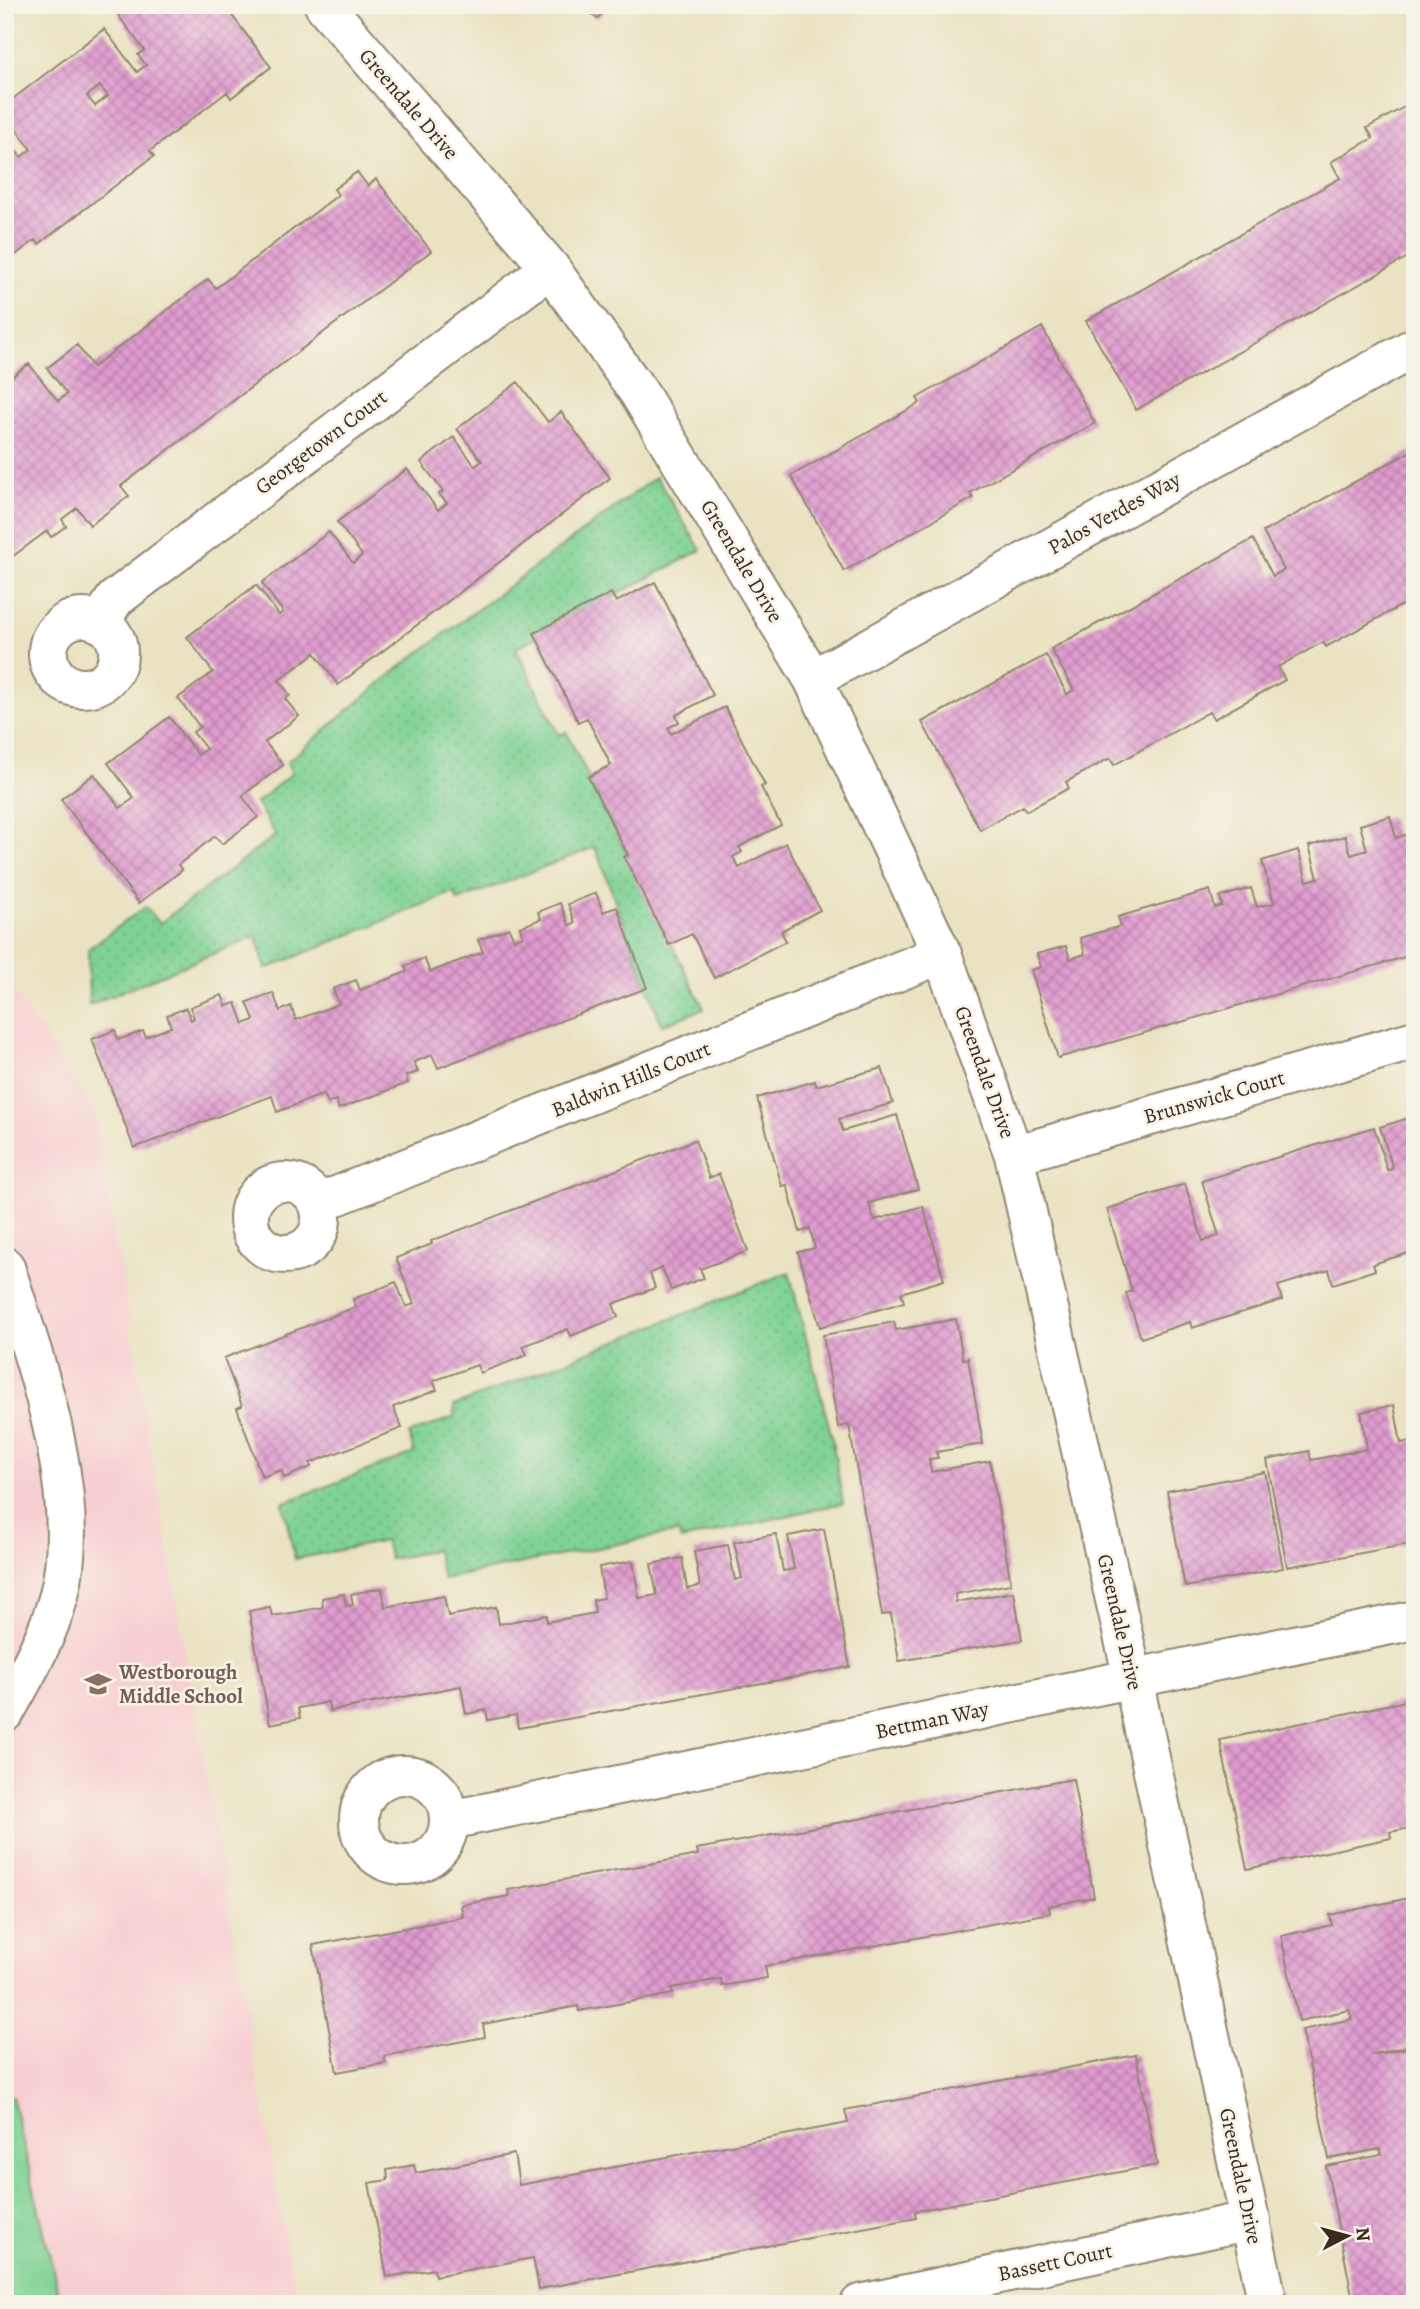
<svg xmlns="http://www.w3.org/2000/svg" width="1420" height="2309" font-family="Alegreya,serif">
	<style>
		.built { fill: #f7cfd2 }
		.grass { fill: #7fd294; stroke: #5d7e59; stroke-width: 2 }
		.park { fill: url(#park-dots); stroke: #5d7e59; stroke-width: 2 }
		.building { fill: url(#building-cross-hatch); fill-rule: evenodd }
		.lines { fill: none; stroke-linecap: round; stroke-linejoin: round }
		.minor-casing { stroke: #928670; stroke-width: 42 }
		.minor { stroke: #fff; stroke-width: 38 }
		.labels { text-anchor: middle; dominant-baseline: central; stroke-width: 5; stroke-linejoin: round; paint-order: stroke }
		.street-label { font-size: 21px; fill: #3b2a1e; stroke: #f7f3e8 }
		.education-label { font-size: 21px; font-weight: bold; fill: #785e54; stroke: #f7f3e8; text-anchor: start }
	</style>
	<defs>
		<pattern id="park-dots" width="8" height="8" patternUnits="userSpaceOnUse" patternTransform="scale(1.75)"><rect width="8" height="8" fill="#7fd294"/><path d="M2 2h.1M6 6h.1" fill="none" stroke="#6fb47f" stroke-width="1.8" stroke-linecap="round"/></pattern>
		<pattern id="building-cross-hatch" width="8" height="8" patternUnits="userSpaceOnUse" patternTransform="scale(1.75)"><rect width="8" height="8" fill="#e09cd0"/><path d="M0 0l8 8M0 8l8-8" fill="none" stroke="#b77fa8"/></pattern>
	</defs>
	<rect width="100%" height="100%" fill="#f7f3e8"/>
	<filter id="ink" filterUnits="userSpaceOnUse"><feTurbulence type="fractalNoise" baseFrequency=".0143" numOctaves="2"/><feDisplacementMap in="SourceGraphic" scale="14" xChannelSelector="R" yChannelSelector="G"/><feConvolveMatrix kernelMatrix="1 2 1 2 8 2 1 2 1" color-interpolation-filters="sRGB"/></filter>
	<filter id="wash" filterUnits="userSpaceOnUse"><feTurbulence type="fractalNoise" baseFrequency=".00686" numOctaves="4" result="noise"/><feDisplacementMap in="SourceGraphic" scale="28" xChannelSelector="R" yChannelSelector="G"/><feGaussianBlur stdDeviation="1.57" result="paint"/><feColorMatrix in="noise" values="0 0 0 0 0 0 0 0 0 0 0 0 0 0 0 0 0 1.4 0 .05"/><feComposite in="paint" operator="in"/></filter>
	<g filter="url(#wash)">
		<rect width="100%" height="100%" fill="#eae3c3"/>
		<path class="built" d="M5,976L94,1112L288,2256L299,2304H5Z"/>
		<path class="grass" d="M12,2096L61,2304H5V2098Z"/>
		<path class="park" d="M656,477L701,550L516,648L559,735L566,732L704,1009L662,1025L595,847L458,901L454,892L266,969L256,936L89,1005L88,949L145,907L160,923L276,835L256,803L292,773L287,762L396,670Z
			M789,1272L831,1434L843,1503L681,1540L678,1532L443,1579L436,1550L390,1559L385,1541L295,1559L283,1503L414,1453L409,1434L454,1417V1406Z"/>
		<g id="blocks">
			<path class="building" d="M131,5H224L271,67L231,98L227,92L150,151L154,156L116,185L39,244L35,240L5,263V137L21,157L31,149L5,115V105L104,29L137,72L146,65L138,55L144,50L118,15ZM100,86L108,96L95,106L87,96Z
				M583,5H610L597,19Z
				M1415,101V253L1136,410L1086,321L1340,178L1331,162L1373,138L1367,128Z
				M357,172L368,186L376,179L431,251L121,486L129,496L90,525L77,508L62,519L66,526L51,537L47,531L5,562V429L13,423L5,412V382L29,364L58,401L67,394L47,368L77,345L93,367L208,279L216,288L338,195L334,189Z
				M1042,327L1095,423L970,493L973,498L844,571L791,476L920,403L917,398Z
				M518,382L548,422L561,412L610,478L338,685L315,653L279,680L290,695L285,699L299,716L265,742L283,765L242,796L258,817L222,844L215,836L178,865L182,870L139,903L61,799L94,774L120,808L130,801L134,798L108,763L169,717L198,755L206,749L193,732L200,727L178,698L213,672L187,637L256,585L279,615L283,612L262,583L329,532L353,563L362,555L337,522L407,469L438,510L447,503L439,494L443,492L421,462L454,437L475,466L482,461L457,429Z
				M1415,449V598L1326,647L1323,642L1278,667L1285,680L1214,719L1209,712L1114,765L1110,758L1066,782L1069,788L1026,811L1023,806L980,830L922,722L1046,655L1067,694L1074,690L1051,649L1253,539L1273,576L1284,570L1263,532Z
				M655,582L713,695L676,715L679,722L668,728L671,734L725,707L765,785L761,787L781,825L739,847L742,852L733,857L739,868L786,843L820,910L781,931L786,941L714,978L692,934L669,945L624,857L628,855L588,777L611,765L608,759L587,718L578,722L534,633L611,593L616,602Z
				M1390,816L1396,838L1415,832V954L1058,1058L1031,970L1041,967L1037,954L1066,946L1070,959L1085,954L1080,938L1121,926L1118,917L1210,890L1215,908L1222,906L1220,897L1251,888L1257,907L1274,903L1262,861L1298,850L1307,881L1318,878L1309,846L1345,836L1351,855L1367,850L1360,825Z
				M596,893L603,912L617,907L647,988L438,1068L432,1055L414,1062L418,1072L406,1076L408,1083L339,1109L336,1100L328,1103L324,1094L277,1112L272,1096L134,1148L92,1039L115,1030L118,1040L143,1031L146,1037L171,1027L167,1015L186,1008L191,1020L194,1018L190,1007L222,995L226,1006L236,1003L244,1024L254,1020L247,1002L273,993L280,1011L291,1006L296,1020L339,1004L333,989L356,980L360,990L407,972L405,966L424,958L430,972L483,952L478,940L509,928L514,940L523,936L520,927L541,919L538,912L560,903L569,925L575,923L568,904Z
				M882,1068L893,1103L839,1119L843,1131L897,1115L918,1189L869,1203L871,1211L875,1220L923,1206L944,1280L901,1293L904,1302L820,1327L798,1252L815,1248L810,1229L800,1232L787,1185L782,1186L757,1098L815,1081L816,1086Z
				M1415,1116V1251L1373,1264L1375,1270L1333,1284L1329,1270L1278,1286L1282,1300L1192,1328L1190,1322L1141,1338L1126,1293L1132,1291L1107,1209L1185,1184L1203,1241L1210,1239L1219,1236L1202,1181L1374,1127L1387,1170L1393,1169L1380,1127Z
				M695,1140L709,1178L719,1174L748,1251L700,1269L704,1278L671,1290L662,1268L650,1273L655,1288L613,1304L618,1317L571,1336L568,1329L523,1346L527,1355L480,1373L477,1365L433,1381L437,1390L393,1407L402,1428L310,1463L311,1467L284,1478L281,1470L262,1477L237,1408L242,1406L224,1358L356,1307L353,1299L396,1282L406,1307L414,1304L396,1258L432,1244L431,1241Z
				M956,1319L963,1359L968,1358L983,1444L936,1452L938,1458L929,1459L931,1472L990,1461L1011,1584L955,1594L956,1602L1014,1592L1022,1640L899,1661L891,1614L882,1615L849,1425L838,1427L823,1335L894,1322L896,1330Z
				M1394,1405L1401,1443L1415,1440V1543L1287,1567L1267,1460L1309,1451L1311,1460L1367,1449L1361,1412Z
				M1265,1472L1283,1568L1185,1587L1167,1491Z
				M824,1529L850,1667L518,1728L516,1715L488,1720L486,1710L466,1714L461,1686L330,1711L328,1702L314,1705L298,1708L300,1718L270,1724L249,1611L270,1607L272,1616L297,1612L323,1607L322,1598L344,1594L346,1606L353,1605L351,1594L382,1588L385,1607L444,1596L448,1616L496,1607L499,1624L547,1615V1622L595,1613L593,1600L604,1598L599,1567L633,1561L639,1598L657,1595L651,1564L682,1558L687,1589L700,1586L694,1551L728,1545L735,1580L742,1578L734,1542L776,1534L783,1571L794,1569L788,1536Z
				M1415,1699V1827L1390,1832L1391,1838L1247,1869L1220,1740Z
				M1073,1779L1094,1897L1049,1906L1050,1913L765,1966L767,1978L722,1986L721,1979L671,1988L673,1994L579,2011L578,2006L483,2024L485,2037L384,2056L386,2063L337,2072L313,1945L463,1917L461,1905L509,1896L508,1890L698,1855L697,1849Z
				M1409,1898L1415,1922V2045L1370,2055L1415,2047V2304H1354L1326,2166L1381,2155L1380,2149L1329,2159L1302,2030L1352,2019L1349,2010L1299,2021L1281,1936L1332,1925L1330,1915Z
				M1136,2055L1157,2165L915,2211L916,2218L539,2289L533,2258L435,2276L434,2269L387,2277L369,2183L388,2180L387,2170L414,2165L416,2173L514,2154L519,2185L848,2123L845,2110Z"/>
		</g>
	</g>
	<g filter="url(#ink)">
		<use href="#blocks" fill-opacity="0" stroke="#928670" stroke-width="2"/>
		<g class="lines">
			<defs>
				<path id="minor" d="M324,5L550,268L639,393L813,679L942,954L1014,1155L1133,1679L1268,2304
					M48 653a35 35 0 1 1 70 0a35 35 0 1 1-70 0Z
					M99,623L115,599L550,268
					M813,679L1415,347
					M1014,1155L1415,1040
					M249 1218a36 36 0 1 1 72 0a36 36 0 1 1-72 0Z
					M319,1203L942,954
					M5,1267C36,1363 84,1496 59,1595C48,1637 26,1675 5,1712
					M359 1820a45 45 0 1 1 90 0a45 45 0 1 1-90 0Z
					M450,1820L1415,1620
					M860,2304L1251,2220"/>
			</defs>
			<use href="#minor" class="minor-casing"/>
			<use href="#minor" class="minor"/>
		</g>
	</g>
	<defs>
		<symbol id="school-bare" viewBox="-9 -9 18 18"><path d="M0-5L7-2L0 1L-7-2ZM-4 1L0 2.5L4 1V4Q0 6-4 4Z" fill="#8d6e63" stroke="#f7f3e8" stroke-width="2.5" paint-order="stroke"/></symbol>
	</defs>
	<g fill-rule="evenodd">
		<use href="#school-bare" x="79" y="1665" width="38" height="38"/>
	</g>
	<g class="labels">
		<g class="street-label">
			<text transform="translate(409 104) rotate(49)">Greendale Drive</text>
			<text transform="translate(321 442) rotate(-37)">Georgetown Court</text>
			<text transform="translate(1114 513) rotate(-29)">Palos Verdes Way</text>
			<text transform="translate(742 561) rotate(59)">Greendale Drive</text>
			<text transform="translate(985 1072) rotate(70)">Greendale Drive</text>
			<text transform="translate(631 1079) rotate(-22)">Baldwin Hills Court</text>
			<text transform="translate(1214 1097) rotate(-16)">Brunswick Court</text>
			<text transform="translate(1120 1622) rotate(77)">Greendale Drive</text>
			<text transform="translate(932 1720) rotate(-12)">Bettman Way</text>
			<text transform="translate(1241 2176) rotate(78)">Greendale Drive</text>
			<text transform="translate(1055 2262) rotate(-12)">Bassett Court</text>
		</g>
		<g class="education-label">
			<text x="119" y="1672">Westborough<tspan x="119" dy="24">Middle School</tspan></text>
		</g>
	</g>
	<rect width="1420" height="2309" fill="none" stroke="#f7f3e8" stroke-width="28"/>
	<g transform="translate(1347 2236) rotate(84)" stroke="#f7f3e8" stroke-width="5" paint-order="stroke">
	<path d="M0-5L12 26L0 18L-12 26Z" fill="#3b2a1e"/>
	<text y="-10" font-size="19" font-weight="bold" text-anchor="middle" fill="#3b2a1e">N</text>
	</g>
</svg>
